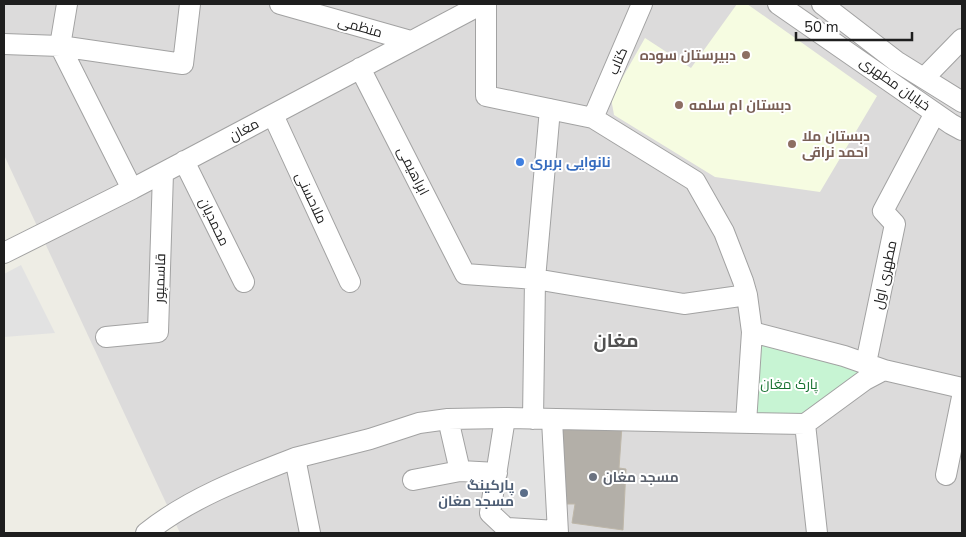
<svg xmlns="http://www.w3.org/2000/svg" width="966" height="537" font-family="'Nunito Sans',Cairo,sans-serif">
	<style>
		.residential { fill: #dcdbdb }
		.education { fill: #f6fce1 }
		.park { fill: #c7f4d3 }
		.parking { fill: #e2e2e2 }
		.building { fill: #b3afa8; stroke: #beb7a9 }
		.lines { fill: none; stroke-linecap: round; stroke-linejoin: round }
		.minor-casing { stroke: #a2a2a2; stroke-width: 22 }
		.minor { stroke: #fff; stroke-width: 20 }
		.education-dot { fill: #8d6e63; stroke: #fff; stroke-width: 2 }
		.shop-dot { fill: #3f7fe0; stroke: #fff; stroke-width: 2 }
		.worship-dot { fill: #6b7280; stroke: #fff; stroke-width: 2 }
		.service-dot { fill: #5c6f8a; stroke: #fff; stroke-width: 2 }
		.labels { text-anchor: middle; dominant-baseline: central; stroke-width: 4; stroke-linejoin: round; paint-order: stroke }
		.street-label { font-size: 14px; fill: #1e1e1e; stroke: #fff }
		.education-label { font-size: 14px; font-weight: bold; fill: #785e54; stroke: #fff; text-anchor: start }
		.shop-label { font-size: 14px; font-weight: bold; fill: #366cbe; stroke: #fff; text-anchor: start }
		.park-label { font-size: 14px; fill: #177130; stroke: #fff }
		.worship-label { font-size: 14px; font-weight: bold; fill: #5b616d; stroke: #fff; text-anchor: start }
		.service-label { font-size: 14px; font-weight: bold; fill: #4e5e75; stroke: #fff; text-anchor: end }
		.district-label { font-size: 19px; font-weight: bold; fill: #515151; stroke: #fff }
	</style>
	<rect width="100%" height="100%" fill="#eeede5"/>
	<path class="residential" d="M4,4H962V533H180L4,155Z"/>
	<path class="education" d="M737,4H747L877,96L820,192L715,177L614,115L611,98L645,38L691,68Z"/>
	<path class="park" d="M752,332L884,370L805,424L746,423Z"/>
	<path class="parking" d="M21,265L55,333L4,337V274Z
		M505,418L552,420L557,531L490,513Z"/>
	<path class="building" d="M622,426L619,468L626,469L623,530L572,523L575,504H560L558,427Z"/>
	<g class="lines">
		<defs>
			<path id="minor" d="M67,4L60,46L183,64L190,4
				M280,4L411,41
				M486,4V96L593,118L695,181L724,232L743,281L747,295L752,332L746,423
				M778,4L951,124L962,130
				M822,4L896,61L962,102
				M4,44L60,46L132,189
				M360,68L465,274L535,279L684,304L747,295
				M924,78L962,39
				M273,115L350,282
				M593,118L642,4
				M184,161L244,282
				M4,253L132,189L482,4
				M106,337L158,332L163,173
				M866,363L895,224L883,211L935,113
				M884,370L962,388
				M505,418L490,513L506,528L557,531
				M448,419L460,471
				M533,419L535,279L550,109
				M552,420L558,533
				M805,424L817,533
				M946,475L962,397
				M413,480L460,471L497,473
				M146,533C190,498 243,478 295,458
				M310,533L295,458L370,439L419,423L448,419L505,418L805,424L865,380L884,370L844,356L752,332"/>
		</defs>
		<use href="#minor" class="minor-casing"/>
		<use href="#minor" class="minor"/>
	</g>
	<g class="education-dot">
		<circle cx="746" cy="55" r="5"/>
		<circle cx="679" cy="105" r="5"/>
		<circle cx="792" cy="144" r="5"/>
	</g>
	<circle class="shop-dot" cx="520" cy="162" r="5"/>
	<circle class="worship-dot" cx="593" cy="477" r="5"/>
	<circle class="service-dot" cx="524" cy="493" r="5"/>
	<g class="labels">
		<g class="street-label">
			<text transform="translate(360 27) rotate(16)">منظمی</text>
			<text transform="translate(618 61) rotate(-67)">کتاب</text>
			<text transform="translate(895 84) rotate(35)">خیابان مطهری</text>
			<text transform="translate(244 130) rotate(-28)">مغان</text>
			<text transform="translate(413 171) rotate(63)">ابراهیمی</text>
			<text transform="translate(311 198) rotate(65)">ملاحسنی</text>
			<text transform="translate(214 222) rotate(64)">محمدیان</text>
			<text transform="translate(885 275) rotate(-78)">مطهری اول</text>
			<text transform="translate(160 278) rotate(-88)">قاسمپور</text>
		</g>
		<g class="education-label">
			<text x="736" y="55" text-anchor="end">دبیرستان سوده</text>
			<text x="689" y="105">دبستان ام سلمه</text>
			<text x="802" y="136">دبستان ملا<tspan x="802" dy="16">احمد نراقی</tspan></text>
		</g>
		<g class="shop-label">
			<text x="530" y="162">نانوایی بربری</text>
		</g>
		<g class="park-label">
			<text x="789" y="384">پارک مغان</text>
		</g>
		<g class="worship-label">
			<text x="603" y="477">مسجد مغان</text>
		</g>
		<g class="service-label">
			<text x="514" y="485">پارکینگ<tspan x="514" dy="16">مسجد مغان</tspan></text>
		</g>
		<g class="district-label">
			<text x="616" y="341">مغان</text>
		</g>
	</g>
	<rect width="966" height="537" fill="none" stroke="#1e1e1e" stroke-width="10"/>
	<path d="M796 32v8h116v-8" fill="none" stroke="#1e1e1e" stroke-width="2.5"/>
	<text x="804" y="32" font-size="15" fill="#1e1e1e" stroke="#ffffff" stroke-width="4" paint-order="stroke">50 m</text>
</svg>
